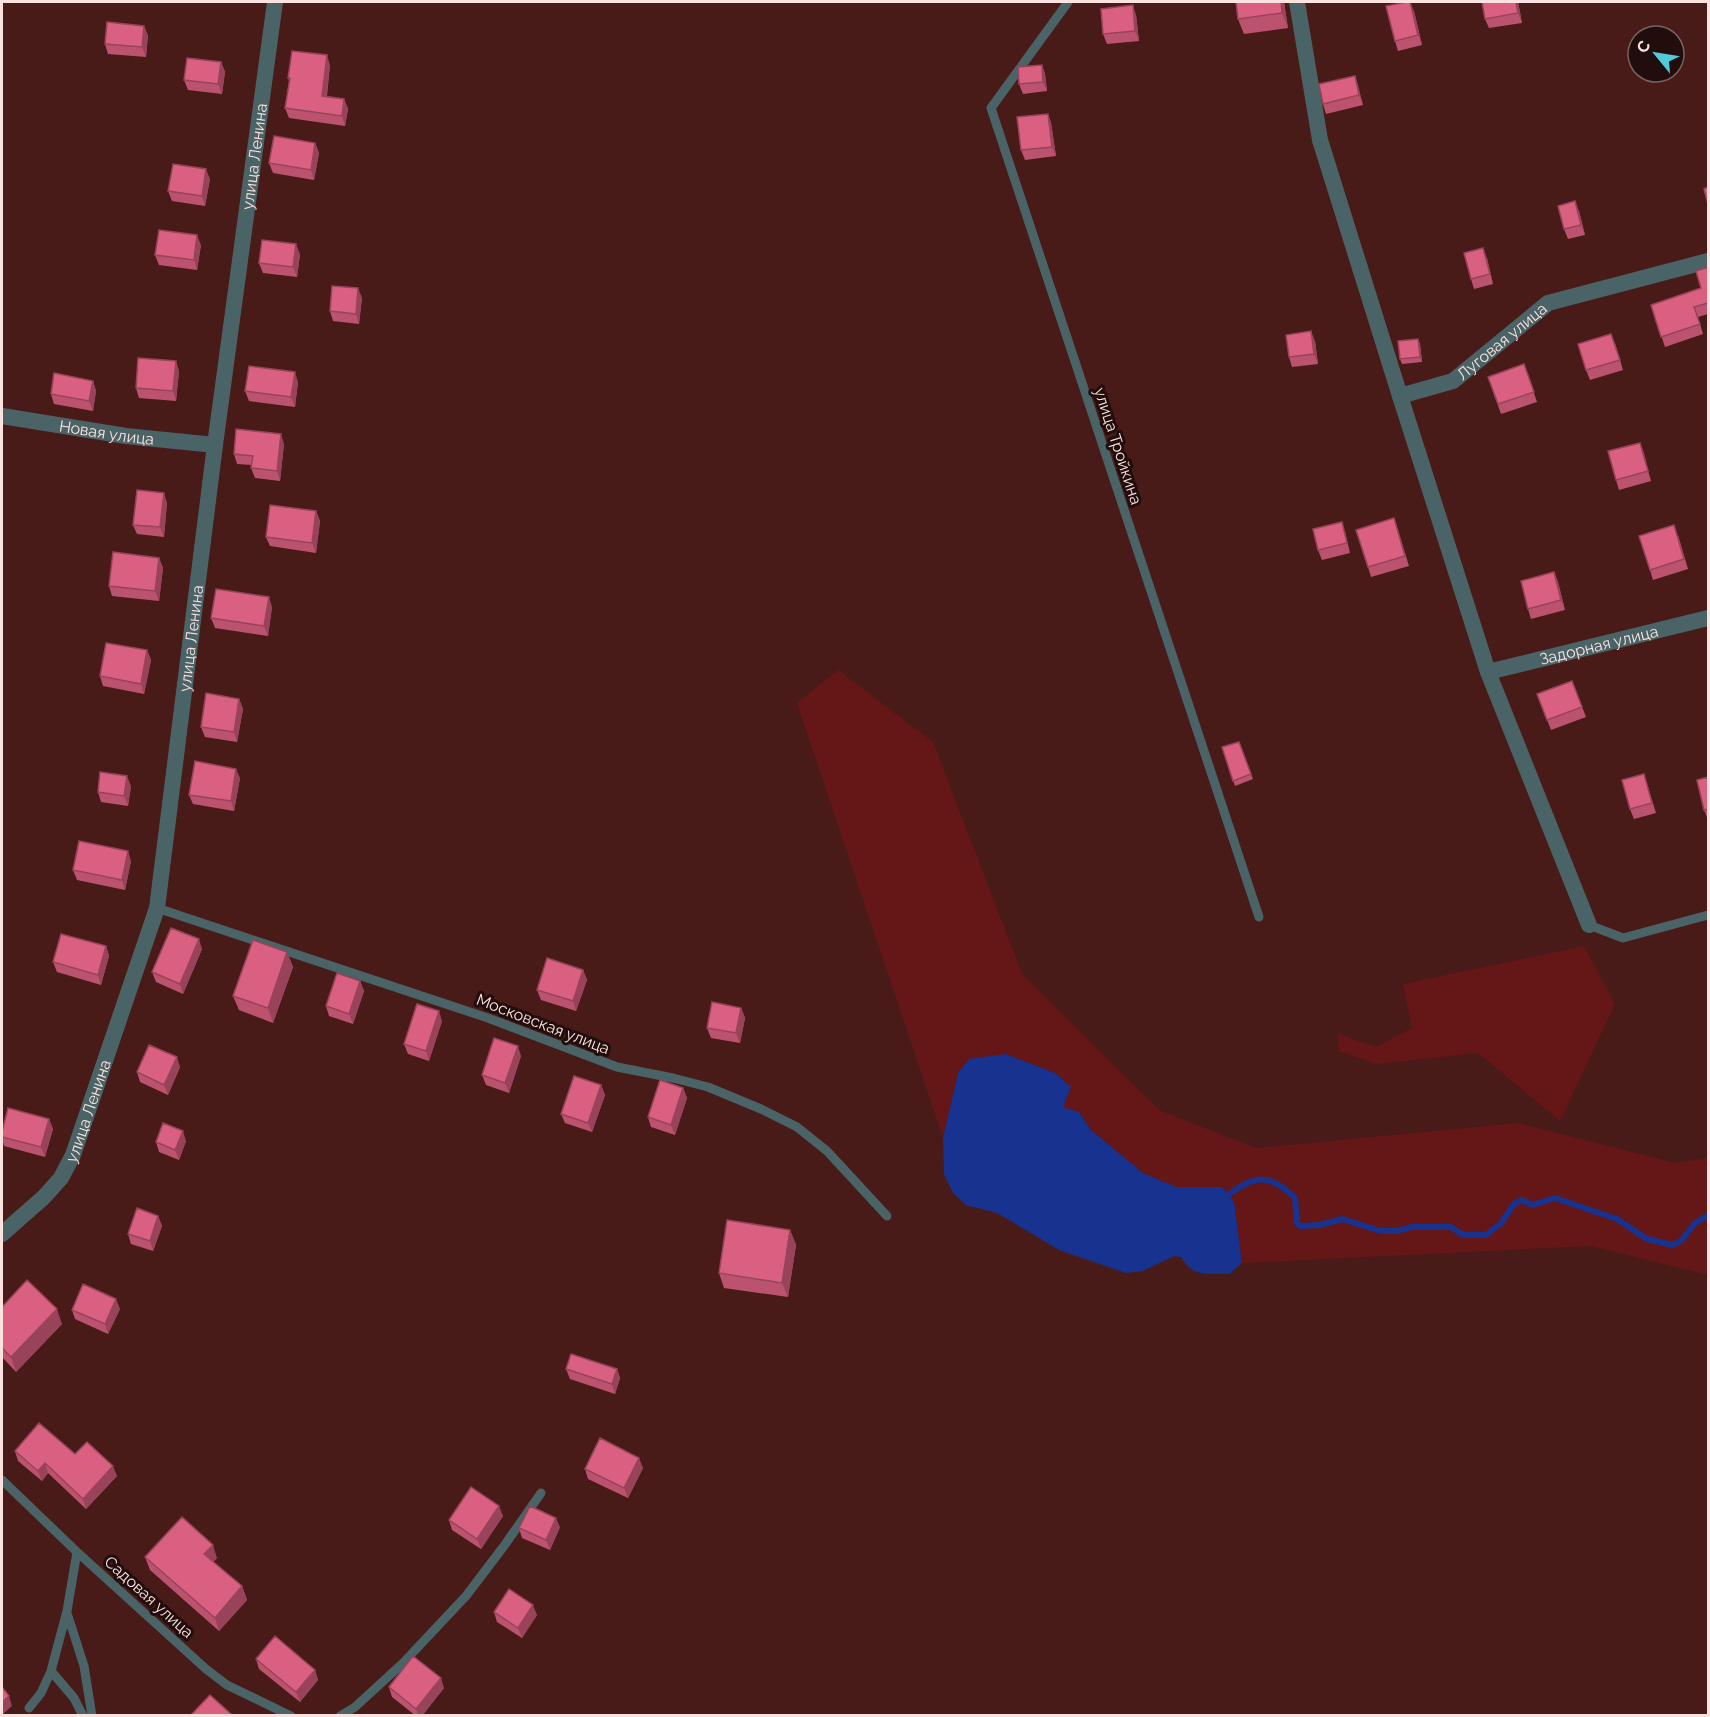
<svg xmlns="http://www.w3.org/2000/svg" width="1710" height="1717" font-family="Raleway,sans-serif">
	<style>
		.green { fill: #651616 }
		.water { fill: #17338f }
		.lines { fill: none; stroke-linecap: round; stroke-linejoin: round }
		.stream { stroke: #17338f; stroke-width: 6 }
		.service { stroke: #4a6366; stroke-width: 9 }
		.minor { stroke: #4a6366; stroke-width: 16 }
		.wall { fill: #bb536f }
		.shaded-wall { fill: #99435a }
		.building { fill: #da6081; stroke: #99435a; stroke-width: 1.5 }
		.labels { text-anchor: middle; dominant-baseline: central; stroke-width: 6; stroke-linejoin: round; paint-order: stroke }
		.street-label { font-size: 16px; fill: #fce3e0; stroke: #210d0c }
	</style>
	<rect width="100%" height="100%" fill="#481b19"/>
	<path class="green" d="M838,670L933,742L1022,974L1159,1110L1256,1148L1518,1123L1675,1163L1708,1158V1275L1591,1246L1242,1263L1234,1202L1222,1188L1176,1187L1143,1173L1091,1130L1079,1112L1062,1107L1071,1087L1055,1073L1006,1054L958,1072L943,1138L797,703Z
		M1584,946L1615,1004L1560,1121L1478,1053L1377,1064L1339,1051L1338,1034L1376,1047L1412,1028L1403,984Z"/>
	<path class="water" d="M1006,1054L1055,1073L1071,1087L1063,1107L1079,1112L1091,1130L1143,1173L1176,1187H1222L1234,1202L1242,1263L1229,1274C1208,1273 1193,1278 1181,1257L1174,1256L1143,1271L1126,1273L1059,1250L997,1213L966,1205L953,1193L944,1174L943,1138L958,1073L969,1059Z"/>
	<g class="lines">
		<path class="stream" d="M1228,1195C1255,1175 1270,1173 1295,1198L1297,1223L1300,1226L1319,1225L1343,1219L1380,1231H1398L1411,1227H1451L1463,1235H1486L1501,1223L1514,1204L1522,1200L1532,1205L1555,1198L1617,1219L1647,1239L1673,1245L1682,1240L1694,1224L1708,1215"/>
		<path class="service" d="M1068,2L991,108L1259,917
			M157,908L488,1018L617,1067L673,1078L708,1087L761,1109L797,1127L827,1151L887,1216
			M1589,925L1623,938L1708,915
			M2,1480L77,1552L206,1669L227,1685L291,1716
			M67,1613L84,1666L92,1716
			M51,1671L74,1698L83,1716
			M29,1708L41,1693L51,1671L67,1611L77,1552
			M340,1716L355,1707L403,1663L466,1596L504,1546L541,1493"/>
		<g class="minor">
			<path d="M1297,2L1320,140L1400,396L1488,672L1589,925"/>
			<path id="s1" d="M1400,396L1453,381L1548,303L1708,261"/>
			<path id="s2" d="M2,416L126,436L215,445"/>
			<path id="s3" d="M1488,672L1708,618"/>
			<path id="s4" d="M2,1234L44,1197L61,1178L73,1155L157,908L215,445L275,2"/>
		</g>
	</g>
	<path class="wall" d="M1284,2L1288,28L1244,34L1238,19Z
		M1518,2L1522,23L1489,28L1485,19Z
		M1414,11L1422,45L1398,51L1395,41Z
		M1136,15L1139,41L1107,44L1103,34Z
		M148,35L146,57L108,54L105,44Z
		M221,62L225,72L222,94L188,90L184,80Z
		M330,65L327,96L344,99L348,109L345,126L289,118L285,108L289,81L288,78Z
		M1042,65L1045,74L1047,91L1023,94L1019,84Z
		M1355,76L1363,105L1326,114L1323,104Z
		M1048,114L1051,123L1056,156L1025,160L1021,150Z
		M315,143L319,153L314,180L273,173L269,163Z
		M210,179L205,206L172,201L168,191Z
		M1579,211L1585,235L1568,239L1564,229Z
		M201,245L197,270L159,265L155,255Z
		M300,254L297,277L263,273L259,263Z
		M1487,258L1493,284L1474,289L1471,279Z
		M1708,267V314L1698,317L1703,334L1665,347L1651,305L1701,288Z
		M362,298L359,324L333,321L330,311Z
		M1418,339L1420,344L1422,362L1402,364L1400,359Z
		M1315,341L1318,364L1292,367L1289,357Z
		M1615,343L1623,370L1590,380L1586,370Z
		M1524,364L1537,402L1501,414L1488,377Z
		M179,371L176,401L139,398L136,388Z
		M93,381L96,391L93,411L54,404L51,394Z
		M298,382L295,407L249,401L245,391Z
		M1640,443L1651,481L1619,490L1616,480Z
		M284,444L280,481L255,478L251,468L252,465L237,464L234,454Z
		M167,503L164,537L137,534L133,525Z
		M316,511L320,521L316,553L270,546L266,537Z
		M1394,518L1409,566L1371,577L1368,567Z
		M1345,532L1350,553L1322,560L1318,550Z
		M1678,535L1688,569L1653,580L1650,570Z
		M159,558L163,568L159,601L112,596L109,586Z
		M1554,572L1558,582L1565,610L1531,619L1528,609Z
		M272,607L268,636L215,628L211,618Z
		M147,650L151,660L144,694L103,686L100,676Z
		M1572,681L1586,717L1551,730L1537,694Z
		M239,699L243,709L237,742L205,737L201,727Z
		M1239,742L1253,779L1235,786L1222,747Z
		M1708,777V820L1704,810Z
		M240,778L234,811L193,804L189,795Z
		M1647,784L1656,813L1634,819L1630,809Z
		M131,786L128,806L101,802L98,792Z
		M131,861L125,890L77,880L73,870Z
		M106,946L109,956L101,985L57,972L53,962Z
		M202,949L183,994L156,982L152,972Z
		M287,952L293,967L273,1023L239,1010L233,996Z
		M583,970L587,980L576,1011L541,1000L537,990Z
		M360,981L364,991L353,1024L329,1016L326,1006Z
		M741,1008L745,1018L740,1043L711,1038L707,1028Z
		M442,1021L429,1061L408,1054L404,1044Z
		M521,1056L509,1093L486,1085L482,1075Z
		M180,1067L168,1095L140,1082L137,1072Z
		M601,1085L605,1095L592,1132L565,1123L561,1114Z
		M683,1088L687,1098L675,1135L651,1127L648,1117Z
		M49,1119L53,1129L45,1157L4,1146L2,1139V1132Z
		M186,1141L179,1160L159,1152L156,1142Z
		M158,1216L162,1226L153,1251L131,1244L128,1234Z
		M790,1230L796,1245L788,1297L724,1288L719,1273Z
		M2,1307L62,1324L16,1372L2,1357Z
		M120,1309L108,1334L75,1319L72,1310Z
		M566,1369H617L620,1378L615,1394L570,1379Z
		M15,1451L75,1454L117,1476L86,1509L48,1473L42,1481L18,1461Z
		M643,1468L628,1498L588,1479L585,1469Z
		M503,1516L481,1549L452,1530L449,1520Z
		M560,1527L550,1550L522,1538L519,1528Z
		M145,1557L217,1558L213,1562L242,1586L247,1600L219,1631L150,1570Z
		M494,1612L537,1615L522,1638L497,1622Z
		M256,1659L315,1670L318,1680L300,1702L259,1669Z
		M389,1687L444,1688L422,1716H416L392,1697Z"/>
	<path class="shaded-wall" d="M1281,2H1284L1288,28L1282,13Z
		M1410,2L1414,11L1422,45L1418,35Z
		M1516,2H1518L1522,23L1518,13Z
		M1133,5L1136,15L1139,41L1135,31Z
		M144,26L148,35L146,57L142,47Z
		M327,55L330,65L325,106L322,96Z
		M221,62L225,72L222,94L218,84Z
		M1042,65L1045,74L1047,91L1043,82Z
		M1355,76L1358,85L1363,105L1359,95Z
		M344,99L348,109L345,126L342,116Z
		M1048,114L1051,123L1056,156L1052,147Z
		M315,143L319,153L314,180L311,170Z
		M206,169L210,179L205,206L202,196Z
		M1575,201L1579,211L1585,235L1581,225Z
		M197,235L201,245L197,270L194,260Z
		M296,244L300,254L297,277L293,267Z
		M1483,248L1487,258L1493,284L1490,274Z
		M358,288L362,298L359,324L356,314Z
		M1311,331L1315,341L1318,364L1314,354Z
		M1418,339L1420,344L1422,362L1420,357Z
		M176,361L179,371L176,401L173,391Z
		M295,372L298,382L295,407L291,397Z
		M93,381L96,391L93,411L89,401Z
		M281,434L284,444L280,481L277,471Z
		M1640,443L1644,453L1651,481L1648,471Z
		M164,493L167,503L164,537L160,527Z
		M316,511L320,521L316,553L312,543Z
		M159,558L163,568L159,601L155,591Z
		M1554,572L1558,582L1565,610L1561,600Z
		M269,597L272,607L268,636L264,626Z
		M147,650L151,660L144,694L141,684Z
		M239,699L243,709L237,742L234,732Z
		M236,769L240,778L234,811L231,801Z
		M127,776L131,786L128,806L124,796Z
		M128,851L131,861L125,890L122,880Z
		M199,939L202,949L183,994L180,984Z
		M106,946L109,956L101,985L98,975Z
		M287,952L293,967L273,1023L268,1008Z
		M583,970L587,980L576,1011L573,1001Z
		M360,981L364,991L353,1024L349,1014Z
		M741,1008L745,1018L740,1043L736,1033Z
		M439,1011L442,1021L429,1061L426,1051Z
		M518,1046L521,1056L509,1093L505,1083Z
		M177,1057L180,1067L168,1095L164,1085Z
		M601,1085L605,1095L592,1132L588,1123Z
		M683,1088L687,1098L675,1135L671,1125Z
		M49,1119L53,1129L45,1157L41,1147Z
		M183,1131L186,1141L179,1160L175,1150Z
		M158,1216L162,1226L153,1251L150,1241Z
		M790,1230L796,1245L788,1297L782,1283Z
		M116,1299L120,1309L108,1334L105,1324Z
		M57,1309L62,1324L16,1372L11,1357Z
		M617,1369L620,1378L615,1394L612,1384Z
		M639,1458L643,1468L628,1498L624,1488Z
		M45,1463L48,1473L42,1481L38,1471Z
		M113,1466L117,1476L86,1509L83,1499Z
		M499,1506L503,1516L481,1549L477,1539Z
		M556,1518L560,1527L550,1550L546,1540Z
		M213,1545L217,1558L209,1567L204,1554Z
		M242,1586L247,1600L219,1631L215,1618Z
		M533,1605L537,1615L522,1638L518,1628Z
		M315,1670L318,1680L300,1702L296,1692Z
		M441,1678L444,1688L422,1716H418L416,1709Z
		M9,1696L12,1706L2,1715V1702Z"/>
	<path class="building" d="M1236,2H1281L1282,13L1238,19Z
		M1407,2H1410L1418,35L1395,41L1386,6Z
		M1482,2H1516L1518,13L1485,19Z
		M1133,5L1135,31L1103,34L1101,9Z
		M107,22L144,26L142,47L105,44Z
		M292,51L327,55L322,96L344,99L342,116L285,108L290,78H288Z
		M187,58L221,62L218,84L184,80Z
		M1042,65L1043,82L1019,84L1018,67Z
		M1355,76L1359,95L1323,104L1319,84Z
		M1048,114L1052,147L1021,150L1017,117Z
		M274,136L315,143L311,170L269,163Z
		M173,164L206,169L202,196L168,191Z
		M1708,187V204L1704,189Z
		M1575,201L1581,225L1564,229L1558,206Z
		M159,230L197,235L194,260L155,255Z
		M262,240L296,244L293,267L259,263Z
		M1483,248L1490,274L1471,279L1464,253Z
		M1708,267V303L1694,307L1700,324L1661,337L1651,305L1701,288L1696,271Z
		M332,286L358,288L356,314L330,311Z
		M1311,331L1314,354L1289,357L1286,335Z
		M1611,334L1620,360L1586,370L1578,344Z
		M1418,339L1420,357L1400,359L1398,341Z
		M138,358L176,361L173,391L136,388Z
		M1524,364L1534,392L1498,404L1488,377Z
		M249,366L295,372L291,397L245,391Z
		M54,373L93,381L89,401L51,394Z
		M236,429L281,434L277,471L251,468L253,456L234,454Z
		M1640,443L1648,471L1616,480L1608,451Z
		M137,490L164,493L160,527L133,525Z
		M270,505L316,511L312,543L266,537Z
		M1394,518L1405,556L1368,567L1356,530Z
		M1342,522L1347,543L1318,550L1313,529Z
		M1674,525L1684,559L1650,570L1639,536Z
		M113,552L159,558L155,591L109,586Z
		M1554,572L1561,600L1528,609L1521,581Z
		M216,589L269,597L264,626L211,618Z
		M106,643L147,650L141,684L100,676Z
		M1572,681L1582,707L1547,720L1537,694Z
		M206,693L239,699L234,732L201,727Z
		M1239,742L1251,774L1233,781L1222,747Z
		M195,761L236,769L231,801L189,795Z
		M100,772L127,776L124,796L98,792Z
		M1644,774L1652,803L1630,809L1622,780Z
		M1708,777V809L1704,810L1697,780Z
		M79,841L128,851L122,880L73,870Z
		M171,928L199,939L180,984L152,972Z
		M61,934L106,946L98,975L53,962Z
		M253,940L287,952L268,1008L233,996Z
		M547,958L583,970L573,1001L537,990Z
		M337,973L360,981L349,1014L326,1006Z
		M712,1002L741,1008L736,1033L707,1028Z
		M417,1004L439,1011L426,1051L404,1044Z
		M494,1038L518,1046L505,1083L482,1075Z
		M149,1045L177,1057L164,1085L137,1072Z
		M574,1076L601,1085L588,1123L561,1114Z
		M660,1080L683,1088L671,1125L648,1117Z
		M8,1108L49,1119L41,1147L2,1137V1132Z
		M163,1123L183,1131L175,1150L156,1142Z
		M137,1208L158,1216L150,1241L128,1234Z
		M727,1220L790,1230L782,1283L719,1273Z
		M27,1280L57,1309L11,1357L2,1348V1307Z
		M83,1284L116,1299L105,1324L72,1310Z
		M571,1354L617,1369L612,1384L566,1369Z
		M39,1423L75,1454L87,1442L113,1466L83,1499L45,1463L38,1471L15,1451Z
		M600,1438L639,1458L624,1488L585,1469Z
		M471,1487L499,1506L477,1539L449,1520Z
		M530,1506L556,1518L546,1540L519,1528Z
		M182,1517L213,1545L204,1554L242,1586L215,1618L145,1557Z
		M509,1589L533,1605L518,1628L494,1612Z
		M275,1636L315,1670L296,1692L256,1659Z
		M413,1656L441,1678L416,1709L389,1687Z
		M2,1687L9,1696L2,1702Z
		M210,1695L231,1714L229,1716H190Z"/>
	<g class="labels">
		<g class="street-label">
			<text stroke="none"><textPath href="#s4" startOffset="1126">улица Ленина</textPath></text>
			<text stroke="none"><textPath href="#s1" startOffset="118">Луговая улица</textPath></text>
			<text stroke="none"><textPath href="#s2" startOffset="106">Новая улица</textPath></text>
			<text transform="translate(1118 446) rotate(72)">улица Тройкина</text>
			<text stroke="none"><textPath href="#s4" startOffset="640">улица Ленина</textPath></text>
			<text stroke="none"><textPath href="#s3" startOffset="114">Задорная улица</textPath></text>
			<text transform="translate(543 1024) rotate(21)">Московская улица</text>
			<text stroke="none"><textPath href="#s4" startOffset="154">улица Ленина</textPath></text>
			<text transform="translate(149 1597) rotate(42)">Садовая улица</text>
		</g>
	</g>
	<rect width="1710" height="1717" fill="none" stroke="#fce3e0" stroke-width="6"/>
	<g transform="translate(1656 54) rotate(300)"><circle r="28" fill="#210d0c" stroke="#796361" stroke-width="1.5"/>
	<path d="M0-4.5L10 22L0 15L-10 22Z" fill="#52cbd9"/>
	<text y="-9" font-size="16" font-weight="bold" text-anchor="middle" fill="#fce3e0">С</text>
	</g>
</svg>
